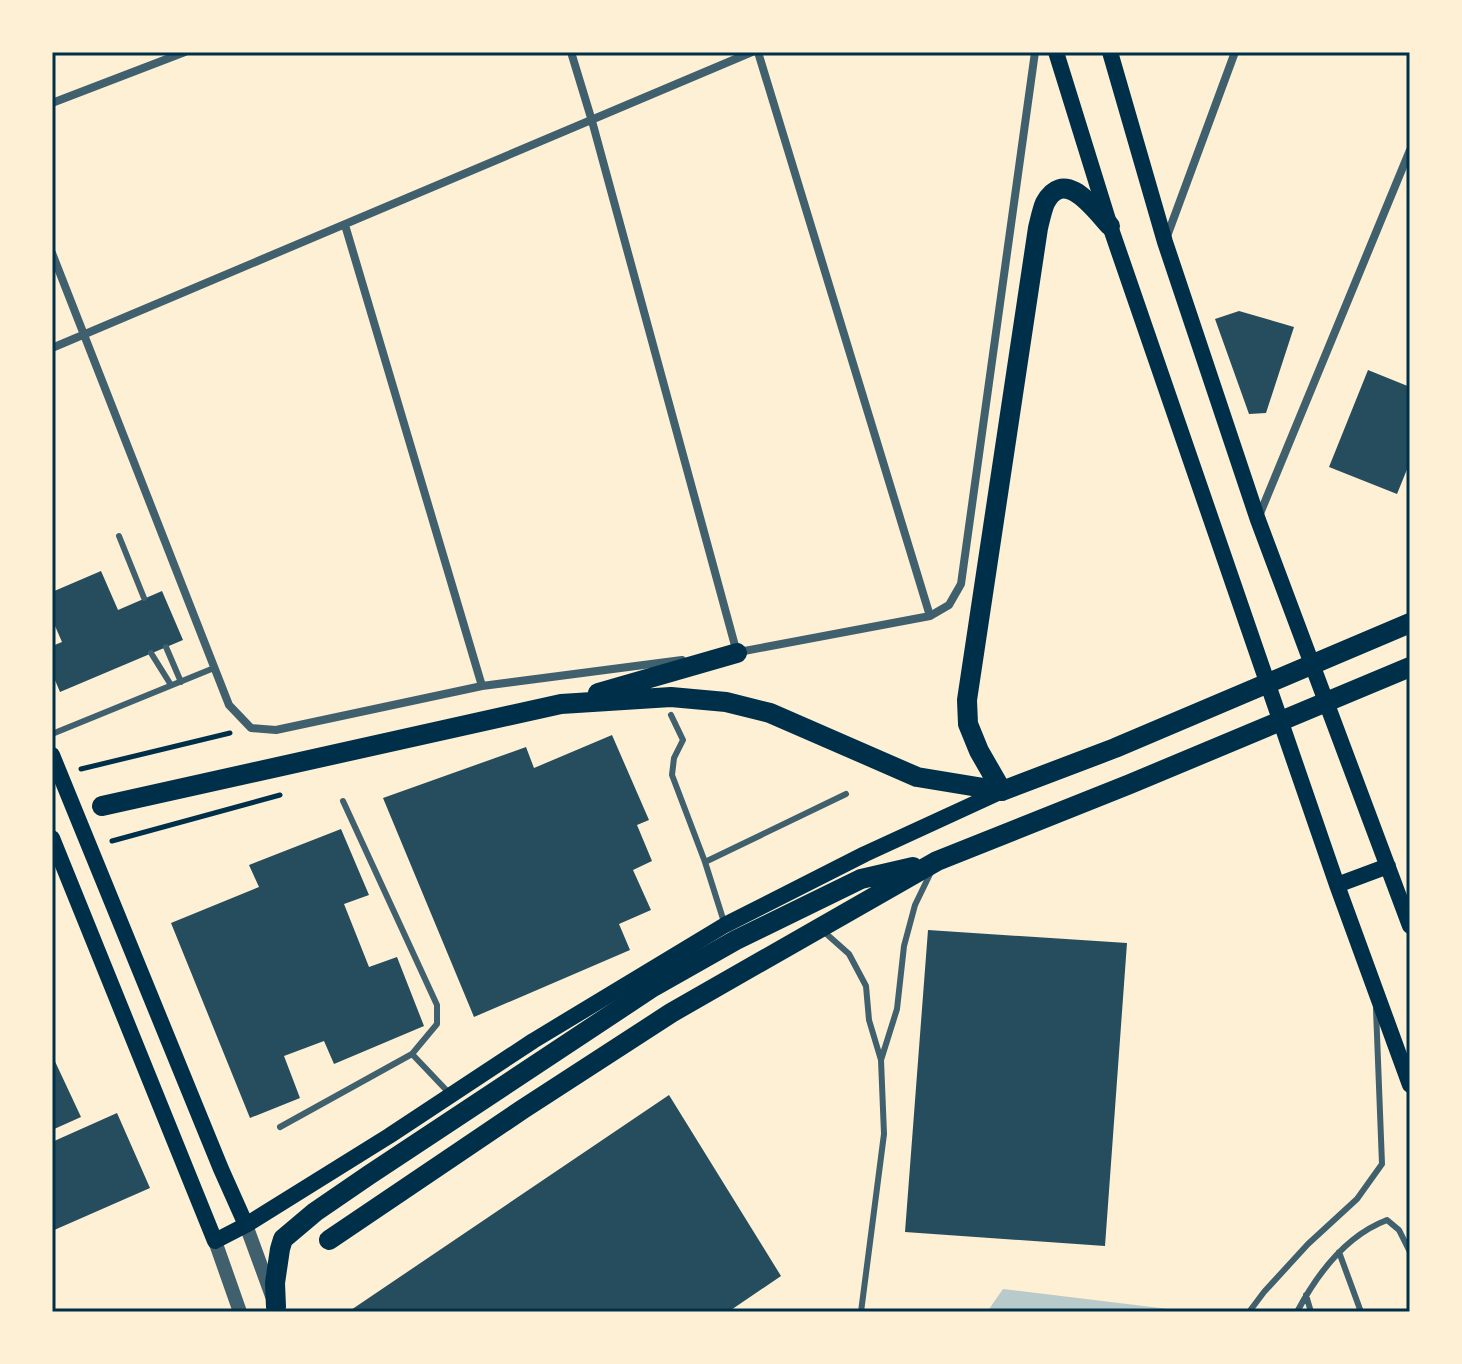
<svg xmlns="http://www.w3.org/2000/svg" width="1462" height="1364" font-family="'DejaVu Sans',sans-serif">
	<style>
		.green { fill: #b9caca }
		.building { fill: #264d5e }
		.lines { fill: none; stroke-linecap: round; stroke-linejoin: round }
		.path { stroke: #003049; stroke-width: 5 }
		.service { stroke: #3f606c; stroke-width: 6 }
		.minor { stroke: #3f606c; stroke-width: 8 }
		.tertiary { stroke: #3f606c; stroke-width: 14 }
		.secondary { stroke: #003049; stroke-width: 16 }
		.primary { stroke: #003049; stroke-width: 20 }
		.neatline { fill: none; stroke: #003049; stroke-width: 3 }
	</style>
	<rect width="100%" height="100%" fill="#fdf0d5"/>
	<path class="green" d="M1003,1289L1193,1312H987Z"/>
	<path class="building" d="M1239,311L1294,327L1266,413L1249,414L1215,319Z
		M1368,370L1410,387V462L1397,494L1329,467Z
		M101,571L118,610L162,591L183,640L60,692L52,673V646L62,642L52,619V592Z
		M612,735L649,820L637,825L652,861L633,870L651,910L619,924L630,950L474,1017L383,798L526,747L534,768Z
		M341,829L369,895L344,904L369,967L397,957L424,1026L334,1064L324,1041L284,1056L300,1098L250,1118L171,923L259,887L249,865Z
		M928,930L1127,943L1105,1246L905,1232Z
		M52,1055L81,1117L52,1130Z
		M669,1095L781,1276L728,1312H348Z
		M117,1113L150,1188L52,1231V1142Z"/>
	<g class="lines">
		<path class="path" d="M81,769L230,733
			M112,841L280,795"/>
		<path class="service" d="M119,536L144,598
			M166,647L181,682
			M151,653L171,685
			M671,715L683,740L674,758L672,775L705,862L724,922
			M52,734L214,668
			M343,801L437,1005V1024L412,1054L451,1095
			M705,862L846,794
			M822,930L849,954L866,986L869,1020L881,1060L884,1134L861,1312
			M881,1060L897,1009L904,946L915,905L931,872
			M280,1127L412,1054
			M1339,1252L1361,1312
			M1306,1295L1311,1312
			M1249,1312L1264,1292L1308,1244L1357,1199L1382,1164L1376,1009
			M1297,1312C1317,1274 1345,1236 1387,1220L1399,1230L1410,1252"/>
		<path class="minor" d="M571,52L592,121L737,653
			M758,52L930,616
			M52,103L185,52
			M345,225L482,686
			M1166,239L1235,52
			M52,253L229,705L251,728L276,730L482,686L682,660
			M52,348L752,52
			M1259,516L1410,150
			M739,652L930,616L949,605L961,584L1035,52"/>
		<path class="tertiary" d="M246,1225L272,1296
			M215,1241L240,1312"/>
		<path class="secondary" d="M1056,52L1110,226L1337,885L1410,1085
			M1110,52L1165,242L1258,520L1410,926
			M52,755L221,1169L246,1225
			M52,838L215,1241L246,1225L389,1136L533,1041L725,925L865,854L1002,791
			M1337,885L1388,866"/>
		<path class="primary" d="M598,693L737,653
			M1002,791L979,751L968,724L967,700L1038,228C1040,220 1042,210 1045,203C1065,166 1095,210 1110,226
			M102,806L561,704L671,697L726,702L770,713L917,777L1002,791L1115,748L1410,623
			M329,1240L523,1109L671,1013L937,861L1130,784L1410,667
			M276,1307L275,1283L280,1249L283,1239L315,1212L369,1175L653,987L736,940L861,879L913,867"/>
	</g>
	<rect width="1462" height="1364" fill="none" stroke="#fdf0d5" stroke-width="108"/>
	<rect x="54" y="54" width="1354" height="1256" class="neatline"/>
</svg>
